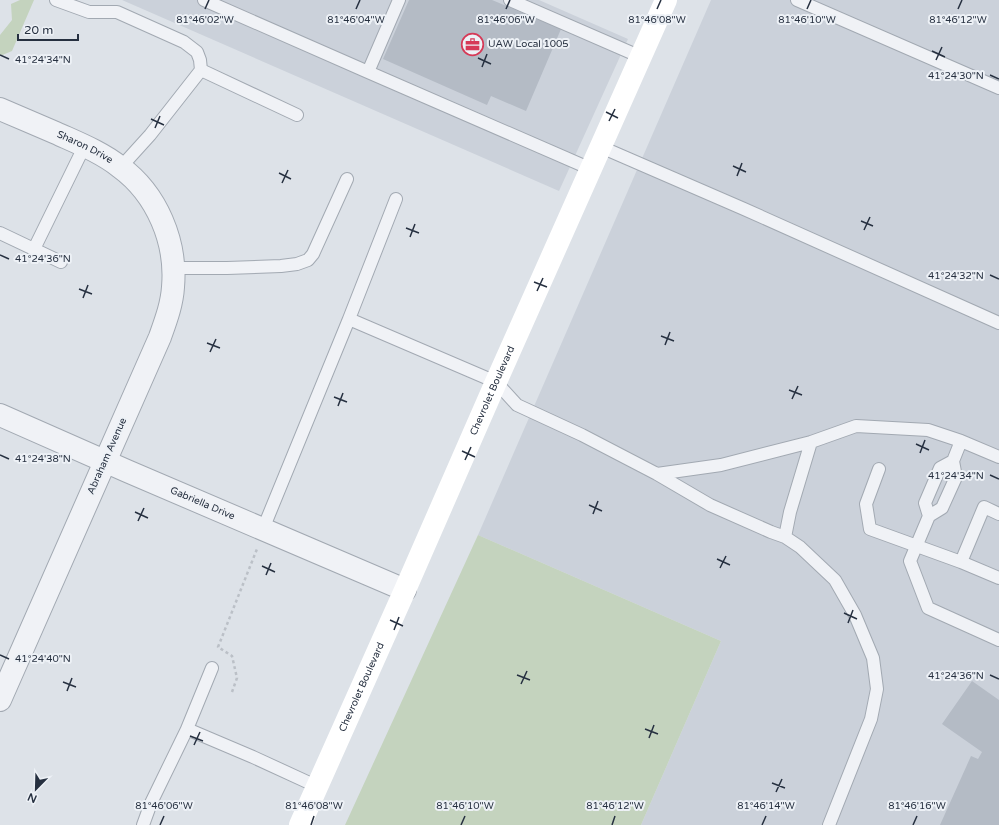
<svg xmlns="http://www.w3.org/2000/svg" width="999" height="825" font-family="'Varela Round',sans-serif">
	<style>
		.built { fill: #cbd1da }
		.green { fill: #c4d3be }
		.building { fill: #b4bbc5 }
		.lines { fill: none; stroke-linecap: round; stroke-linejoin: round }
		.lane-casing { stroke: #a2a9b2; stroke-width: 14 }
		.street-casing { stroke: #a2a9b2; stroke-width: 24 }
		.path { stroke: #bbc0c7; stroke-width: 2.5; stroke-dasharray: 3 3; stroke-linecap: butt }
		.lane { stroke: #f0f2f6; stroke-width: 12 }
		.street { stroke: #f0f2f6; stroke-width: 22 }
		.secondary { stroke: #fff; stroke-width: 22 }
		.ticks { fill: none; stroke: #263040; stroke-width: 1.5 }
		.labels { text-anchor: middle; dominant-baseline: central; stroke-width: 4; stroke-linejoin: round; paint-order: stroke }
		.poi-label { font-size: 10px; fill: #263040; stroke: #edf1f6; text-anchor: start }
		.street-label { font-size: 10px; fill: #263040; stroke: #edf1f6 }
		.ticks-label { font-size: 10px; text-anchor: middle; fill: #263040; stroke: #edf1f6; stroke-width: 4; stroke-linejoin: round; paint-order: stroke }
	</style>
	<rect width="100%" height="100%" fill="#dde2e8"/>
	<path class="built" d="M122,0H539L628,39L559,191Z
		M711,0H999V825H641L721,641L478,535Z"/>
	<path class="green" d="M20,0H34L12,51L0,56V35L12,20L11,4Z
		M478,535L721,641L641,825H345Z"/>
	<path class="building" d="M409,0H492L561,29L526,111L491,96L487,105L383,59Z
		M972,681L999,700V825H940L971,756L978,759L982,752L942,724Z"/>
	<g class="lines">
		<defs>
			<path id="lane" d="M56,0L89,12H117L184,42L197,52L200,60L201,70L150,135L121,167
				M204,0L368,72L591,169
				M510,0L641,57
				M797,0L999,88
				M201,70L297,115
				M368,72L399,0
				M601,147L744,209L999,323
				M0,233L61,262
				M34,249L85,145
				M174,268H227L281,266L297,264L308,260L313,254L347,179
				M349,319L396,199
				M961,441L953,461L956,477L942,508L929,516L910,561L928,608L999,640
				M811,442L790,512L785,537L800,547L835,580L855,615L873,658L877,689L871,719L829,825
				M879,469L866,504L870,529L961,562L984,507L999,514
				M657,474L710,505L771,532L785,537
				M929,516L925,503L940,468L953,461
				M263,529L349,319L496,382L517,405L582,435L657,474L721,465L811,442L856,426L928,430L961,441L999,457
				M961,562L999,578
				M187,729L212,668
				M143,825L151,803L187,729L253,757L316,786"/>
			<g id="street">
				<path id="s1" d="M0,109C19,117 37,125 56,133C78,143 101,152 120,167C157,194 177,242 173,287C172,304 166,320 160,337L0,700"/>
				<path id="s2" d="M0,415L127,471L405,590"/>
			</g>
		</defs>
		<use href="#lane" class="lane-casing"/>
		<use href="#street" class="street-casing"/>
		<path class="path" d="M232,692L237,678L232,656L218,647L257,549"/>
		<use href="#lane" class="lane"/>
		<use href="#street" class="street"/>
		<path class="secondary" id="s3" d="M300,825L405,590L496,382L666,0"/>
	</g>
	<path class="ticks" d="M205,9L209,0M356,9L360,0M506,9L510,0M657,9L661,0M807,9L811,0M958,9L962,0M932,51L945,57M0,55L9,59M478,58L491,64M936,60L942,47M482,67L487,54M990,75L999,79M606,112L618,118M151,119L164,125M609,121L615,109M155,128L160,116M733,166L746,172M279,173L291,179M737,176L742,163M282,183L288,170M861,221L873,226M406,228L419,233M864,230L870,217M410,237L415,224M0,255L9,259M990,275L999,279M534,282L547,287M79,289L92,294M537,291L543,278M83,298L88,285M661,336L674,341M207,343L220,348M665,345L670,332M210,352L216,339M789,390L802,395M334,397L347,402M792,399L798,386M338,406L343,393M916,444L929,450M462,451L475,457M920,453L925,440M0,455L9,459M465,460L471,447M990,475L999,479M589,505L602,511M135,512L148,518M593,514L598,501M138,521L144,508M717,559L730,565M262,566L275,572M720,568L726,556M266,575L271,563M844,613L857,619M390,620L403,626M848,623L853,610M394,630L399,617M0,655L9,659M517,675L530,680M990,675L999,679M63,682L76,687M521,684L527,671M67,691L72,678M645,729L658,734M190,736L203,741M649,738L654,725M194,745L200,732M772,783L785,788M776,792L782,779M160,825L164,816M311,825L314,816M461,825L465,816M612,825L615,816M762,825L766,816M913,825L917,816"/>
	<defs>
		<symbol id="office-ring" viewBox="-11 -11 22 22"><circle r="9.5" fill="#edf1f6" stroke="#d63957" stroke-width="1.5"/><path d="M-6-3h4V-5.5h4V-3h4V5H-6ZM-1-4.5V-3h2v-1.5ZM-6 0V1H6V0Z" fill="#d63957"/></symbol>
	</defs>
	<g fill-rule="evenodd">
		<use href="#office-ring" x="460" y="32" width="25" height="25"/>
	</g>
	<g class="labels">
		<g class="poi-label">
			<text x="488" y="44">UAW Local 1005</text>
		</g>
		<g class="street-label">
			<text stroke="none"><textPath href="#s1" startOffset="93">Sharon Drive</textPath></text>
			<text stroke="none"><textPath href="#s3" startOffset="475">Chevrolet Boulevard</textPath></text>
			<text transform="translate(107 456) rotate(-66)">Abraham Avenue</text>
			<text stroke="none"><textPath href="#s2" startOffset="221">Gabriella Drive</textPath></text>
			<text stroke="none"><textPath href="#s3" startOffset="151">Chevrolet Boulevard</textPath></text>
		</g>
	</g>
	<g class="ticks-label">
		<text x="356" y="23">81°46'04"W</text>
		<text x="506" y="23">81°46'06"W</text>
		<text x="807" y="23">81°46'10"W</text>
		<text x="205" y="23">81°46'02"W</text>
		<text x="657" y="23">81°46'08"W</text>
		<text x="958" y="23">81°46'12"W</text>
		<text x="43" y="63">41°24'34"N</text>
		<text x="956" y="79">41°24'30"N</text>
		<text x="43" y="262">41°24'36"N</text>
		<text x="956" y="279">41°24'32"N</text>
		<text x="43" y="462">41°24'38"N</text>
		<text x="956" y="479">41°24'34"N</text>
		<text x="43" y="662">41°24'40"N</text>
		<text x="956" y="679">41°24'36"N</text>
		<text x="164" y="809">81°46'06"W</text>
		<text x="314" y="809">81°46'08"W</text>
		<text x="465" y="809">81°46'10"W</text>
		<text x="615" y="809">81°46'12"W</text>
		<text x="766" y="809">81°46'14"W</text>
		<text x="917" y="809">81°46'16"W</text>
	</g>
	<g transform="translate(36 789) rotate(203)" stroke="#edf1f6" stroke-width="3" paint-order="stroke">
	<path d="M0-3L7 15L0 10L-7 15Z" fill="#263040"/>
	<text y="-6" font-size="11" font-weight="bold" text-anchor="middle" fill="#263040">N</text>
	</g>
	<path d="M18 34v6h60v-6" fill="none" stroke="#263040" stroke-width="2"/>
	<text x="24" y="34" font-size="12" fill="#263040" stroke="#edf1f6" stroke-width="3" paint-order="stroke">20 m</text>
</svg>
